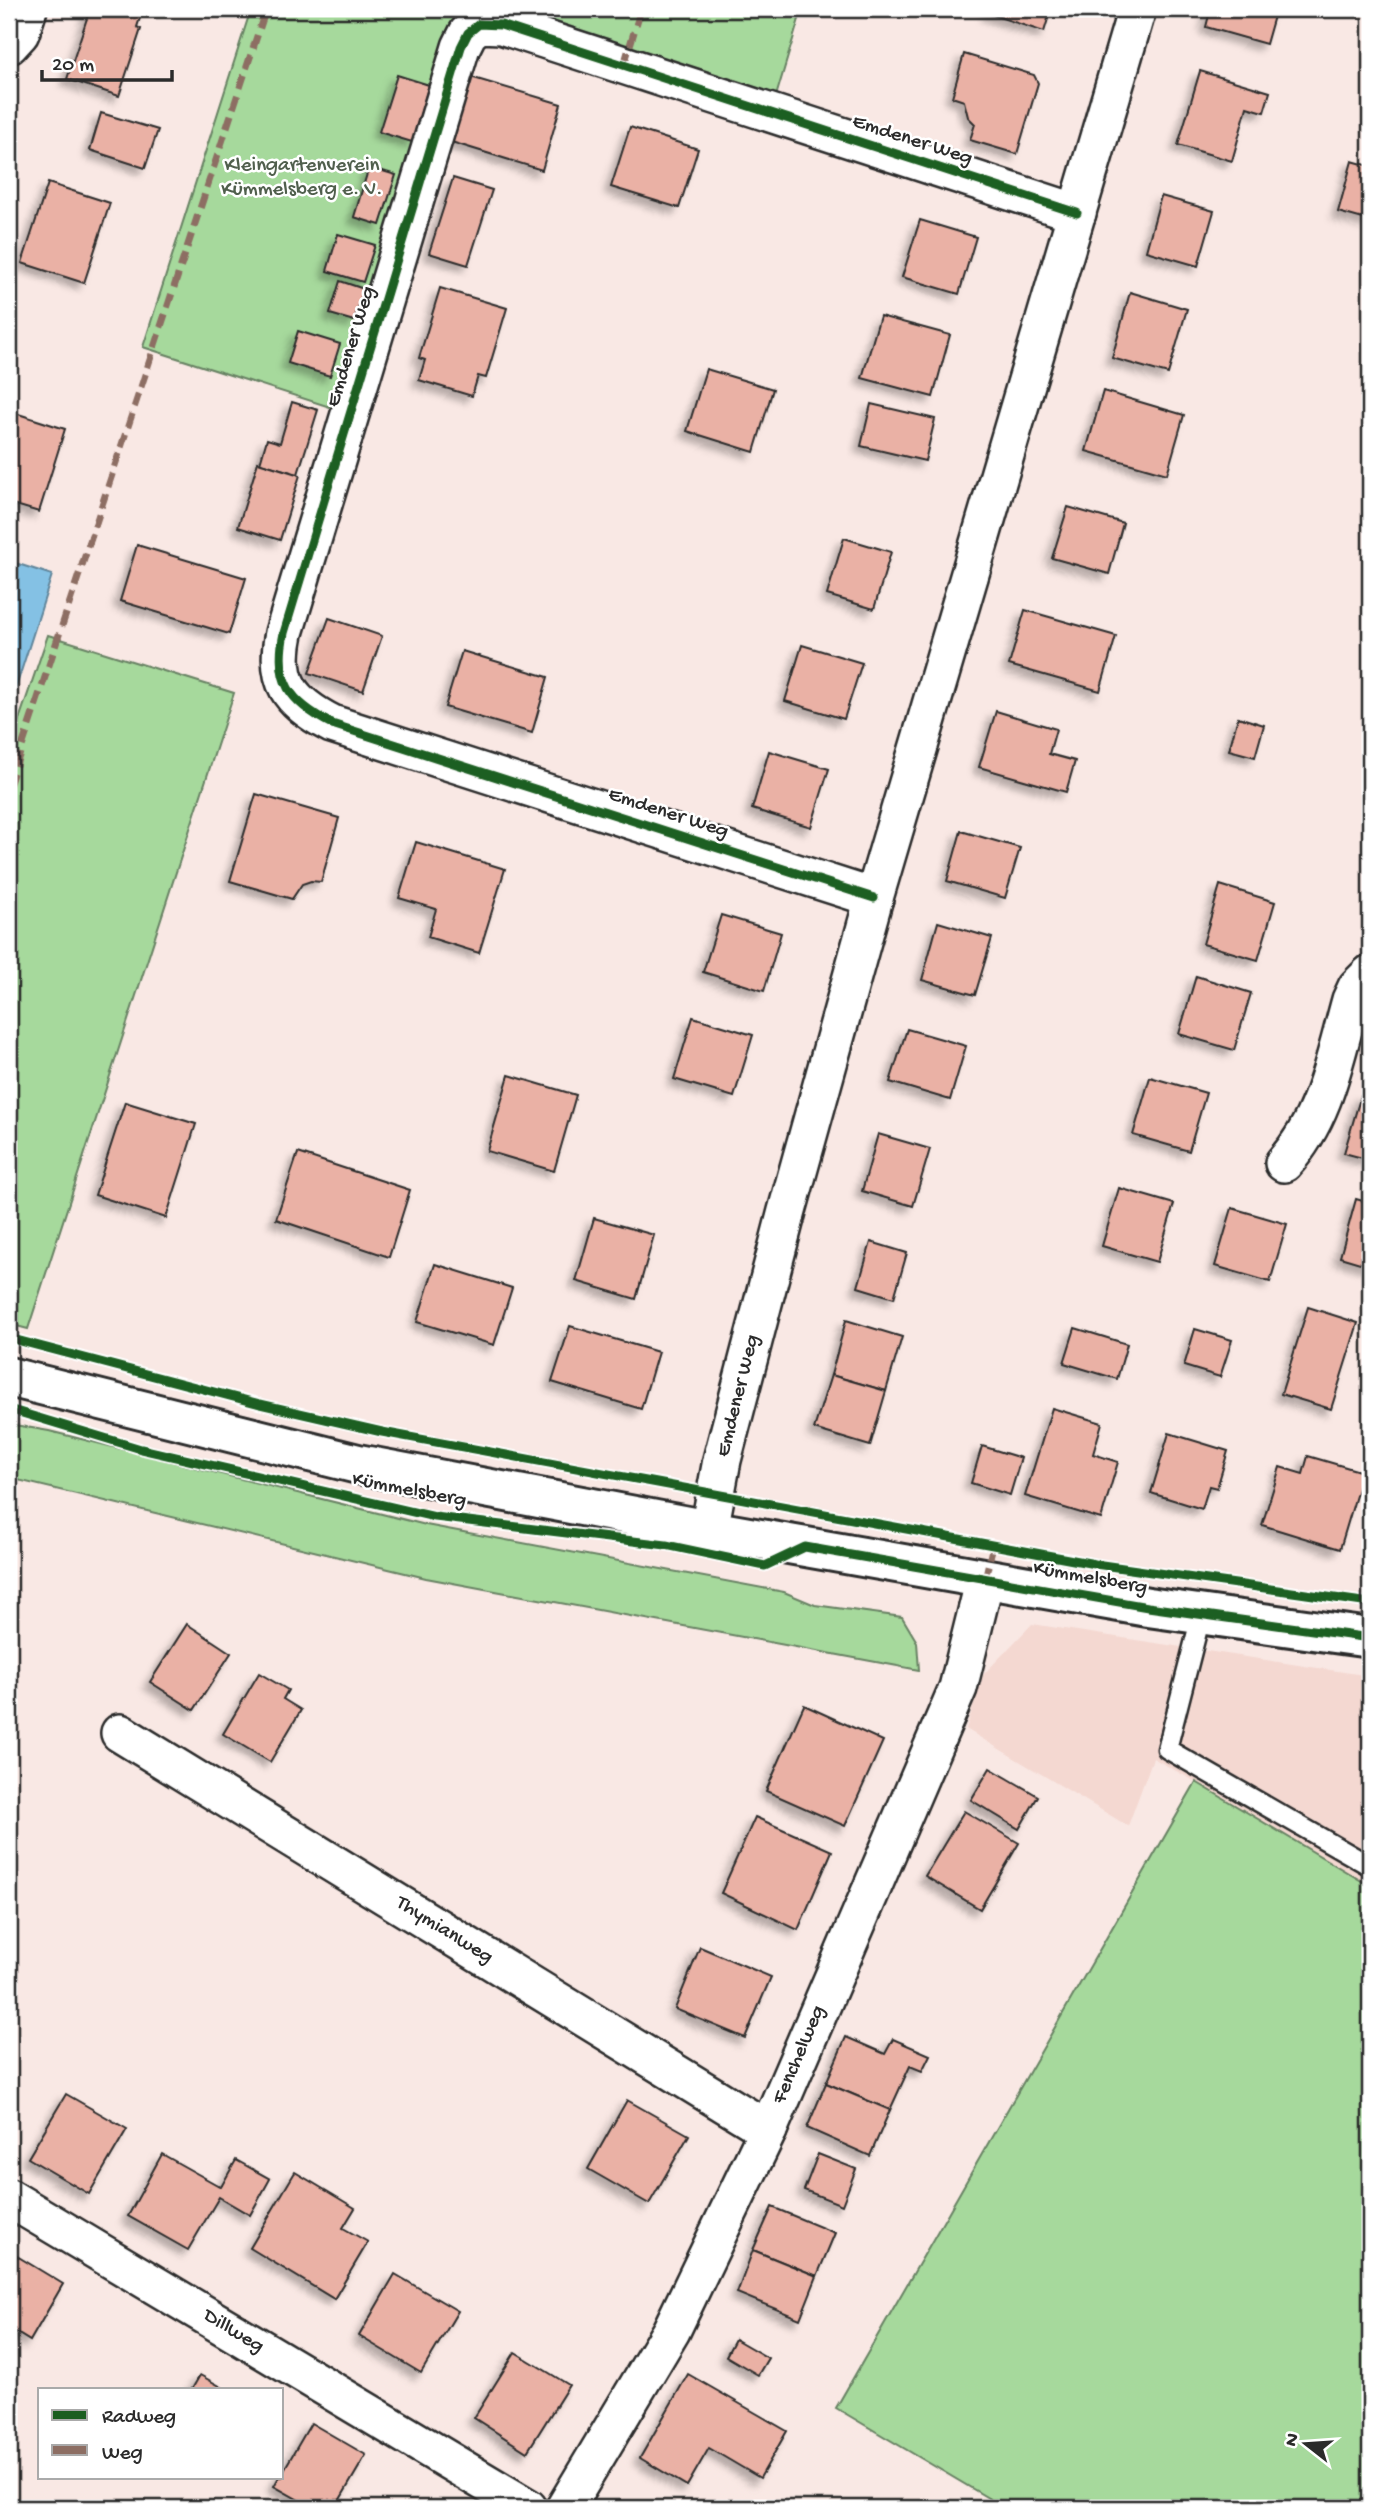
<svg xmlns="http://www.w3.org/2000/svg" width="1379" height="2517" font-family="'Gochi Hand',sans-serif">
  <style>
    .built { fill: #f4d8d1 }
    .green { fill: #a6d99c; stroke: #688264; stroke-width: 2 }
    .water { fill: #84c1e4; stroke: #60859a; stroke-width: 2 }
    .building { fill: #eab1a5; stroke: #2b2b2b; stroke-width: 2; filter: url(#shadow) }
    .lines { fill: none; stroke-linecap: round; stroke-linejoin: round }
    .lane-casing { stroke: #2b2b2b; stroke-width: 23 }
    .street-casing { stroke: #2b2b2b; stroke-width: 42 }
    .secondary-casing { stroke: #2b2b2b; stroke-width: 44 }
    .lane { stroke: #fff; stroke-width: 18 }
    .street { stroke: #fff; stroke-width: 37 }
    .secondary { stroke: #fff; stroke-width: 38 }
    .quiet { stroke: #8d6e63; stroke-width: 7; stroke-dasharray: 14 7; stroke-linecap: butt }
    .cycleway-casing { stroke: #fff; stroke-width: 13 }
    .cycleway { stroke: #1b5e20; stroke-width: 9 }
    .labels { text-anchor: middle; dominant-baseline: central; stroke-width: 5; stroke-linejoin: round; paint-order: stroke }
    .street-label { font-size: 21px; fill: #2b2b2b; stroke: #fff }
    .park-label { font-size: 21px; fill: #505f4d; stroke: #fff }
  </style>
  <defs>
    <filter id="shadow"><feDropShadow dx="-6" dy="6" stdDeviation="3.5" flood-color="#0004"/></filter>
  </defs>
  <rect width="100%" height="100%" fill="#f9e8e4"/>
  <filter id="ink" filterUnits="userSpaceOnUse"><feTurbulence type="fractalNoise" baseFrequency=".0143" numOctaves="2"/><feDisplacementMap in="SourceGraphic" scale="14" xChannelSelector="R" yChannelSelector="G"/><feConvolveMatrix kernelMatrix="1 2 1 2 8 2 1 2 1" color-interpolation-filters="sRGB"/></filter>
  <g filter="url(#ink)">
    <path class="built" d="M 1032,1624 L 1370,1676 L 1370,1886 L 1196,1782 L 1153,1758 L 1128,1826 L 966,1729 L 983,1675 Z"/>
    <g class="green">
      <path d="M 251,9 L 460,9 L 333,408 L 143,347 Z"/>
      <path d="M 507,9 L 802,9 L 774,103 Z"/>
      <path d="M 48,635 L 234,693 L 28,1329 L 9,1324 L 9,749 Z"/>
      <path d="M 9,1424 L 49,1431 L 426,1525 L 784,1592 L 815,1605 L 902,1617 L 917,1642 L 919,1670 L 426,1578 L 14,1479 L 9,1483 Z"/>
      <path d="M 1196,1782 L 1370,1886 L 1370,2508 L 1005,2508 L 836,2408 Z"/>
    </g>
    <path class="water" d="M 9,561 L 52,575 L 9,709 Z"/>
    <g class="building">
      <path d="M 87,9 L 143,9 L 137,27 L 141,29 L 119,96 L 67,79 L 89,12 L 87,11 Z"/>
      <path d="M 988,9 L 1051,9 L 1044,32 L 987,13 Z"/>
      <path d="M 1204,9 L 1276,9 L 1266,44 L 1206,27 L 1210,11 Z"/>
      <path d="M 964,54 L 1034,75 L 1038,83 L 1017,154 L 970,140 L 975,124 L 968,117 L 964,101 L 952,97 Z"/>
      <path d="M 1200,71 L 1270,92 L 1264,112 L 1247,107 L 1232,161 L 1178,145 Z"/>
      <path d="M 397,75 L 429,85 L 412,142 L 379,132 Z"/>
      <path d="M 467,76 L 561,104 L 542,170 L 448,141 Z"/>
      <path d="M 101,113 L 158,130 L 145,168 L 90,150 Z"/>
      <path d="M 630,127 L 698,149 L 679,208 L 611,187 Z"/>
      <path d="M 1352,161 L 1370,166 L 1370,221 L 1338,212 Z"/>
      <path d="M 369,167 L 396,175 L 380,225 L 354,217 Z"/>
      <path d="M 453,178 L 492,190 L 468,265 L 429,253 Z"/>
      <path d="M 48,183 L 110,203 L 84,283 L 22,263 Z"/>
      <path d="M 1161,196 L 1214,211 L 1198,266 L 1146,251 Z"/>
      <path d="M 920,220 L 976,237 L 959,294 L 902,277 Z"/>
      <path d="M 338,234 L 375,245 L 363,282 L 327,271 Z"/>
      <path d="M 340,281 L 364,289 L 354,321 L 330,314 Z"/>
      <path d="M 440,288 L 507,308 L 486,378 L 478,376 L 472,396 L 419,380 L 425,360 L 419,358 Z"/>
      <path d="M 1130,292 L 1187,309 L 1168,374 L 1112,358 Z"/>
      <path d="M 880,316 L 950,335 L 933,397 L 862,378 Z"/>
      <path d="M 298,331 L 340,344 L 330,376 L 288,363 Z"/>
      <path d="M 706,369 L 773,389 L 754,452 L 687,431 Z"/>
      <path d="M 1103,391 L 1184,415 L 1167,474 L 1086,451 Z"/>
      <path d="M 292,402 L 318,410 L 298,474 L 260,463 L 267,439 L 280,443 Z"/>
      <path d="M 871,404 L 935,419 L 925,461 L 861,446 Z"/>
      <path d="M 9,411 L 65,429 L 39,512 L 9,503 Z"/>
      <path d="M 258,462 L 300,475 L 280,540 L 238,527 Z"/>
      <path d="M 1068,507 L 1123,523 L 1109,574 L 1052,558 Z"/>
      <path d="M 844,538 L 891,552 L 874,609 L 827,595 Z"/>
      <path d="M 137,545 L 246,578 L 229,634 L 120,601 Z"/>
      <path d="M 1025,610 L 1116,636 L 1100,691 L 1009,665 Z"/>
      <path d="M 329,618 L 382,636 L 363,691 L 309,673 Z"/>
      <path d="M 802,645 L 862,663 L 844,719 L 785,701 Z"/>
      <path d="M 462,651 L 548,677 L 532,733 L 445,707 Z"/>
      <path d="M 996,711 L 1056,729 L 1049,754 L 1075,761 L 1066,792 L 979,767 Z"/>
      <path d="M 1238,717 L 1264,725 L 1255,757 L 1229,750 Z"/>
      <path d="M 769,751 L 829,769 L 811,827 L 752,809 Z"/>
      <path d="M 256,794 L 339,818 L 321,882 L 311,881 L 302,884 L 292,899 L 230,881 Z"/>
      <path d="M 961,831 L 1020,848 L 1005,898 L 947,881 Z"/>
      <path d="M 416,842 L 505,869 L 479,953 L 428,937 L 436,909 L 399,898 Z"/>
      <path d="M 1220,885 L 1275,902 L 1258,960 L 1203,944 Z"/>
      <path d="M 721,915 L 781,933 L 764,991 L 703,972 Z"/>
      <path d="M 938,922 L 992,938 L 975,995 L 922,980 Z"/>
      <path d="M 1196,976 L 1251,993 L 1234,1050 L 1179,1034 Z"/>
      <path d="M 693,1017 L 753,1035 L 734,1097 L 674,1079 Z"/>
      <path d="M 907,1029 L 966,1046 L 950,1100 L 890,1082 Z"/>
      <path d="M 509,1075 L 576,1095 L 554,1171 L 487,1151 Z"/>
      <path d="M 1150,1077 L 1206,1093 L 1189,1151 L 1133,1135 Z"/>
      <path d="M 1361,1095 L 1370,1097 L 1370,1160 L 1344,1153 Z"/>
      <path d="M 125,1102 L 196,1124 L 166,1218 L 95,1195 Z"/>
      <path d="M 878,1134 L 930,1149 L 913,1206 L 862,1191 Z"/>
      <path d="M 298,1153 L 410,1190 L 389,1257 L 276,1219 Z"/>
      <path d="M 1119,1188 L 1174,1204 L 1157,1262 L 1102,1246 Z"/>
      <path d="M 1356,1199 L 1370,1203 L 1370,1266 L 1340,1257 Z"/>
      <path d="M 1232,1208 L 1287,1224 L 1270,1282 L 1215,1266 Z"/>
      <path d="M 594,1218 L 654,1235 L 636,1299 L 576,1281 Z"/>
      <path d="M 871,1242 L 907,1253 L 894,1298 L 858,1287 Z"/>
      <path d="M 435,1264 L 512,1288 L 494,1345 L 417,1322 Z"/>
      <path d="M 1308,1307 L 1358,1323 L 1331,1409 L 1281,1394 Z"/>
      <path d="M 846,1320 L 902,1337 L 886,1391 L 831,1375 Z"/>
      <path d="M 570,1326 L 658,1352 L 641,1409 L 552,1382 Z"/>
      <path d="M 1075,1328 L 1127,1344 L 1117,1379 L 1064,1363 Z"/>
      <path d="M 1195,1329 L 1232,1340 L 1220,1377 L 1184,1366 Z"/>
      <path d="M 831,1375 L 886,1391 L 870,1446 L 814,1429 Z"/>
      <path d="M 1052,1408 L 1102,1423 L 1093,1454 L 1118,1462 L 1101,1519 L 1025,1496 Z"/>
      <path d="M 1169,1433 L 1228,1451 L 1217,1488 L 1209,1486 L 1202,1509 L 1151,1493 Z"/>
      <path d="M 982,1446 L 1021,1458 L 1010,1495 L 971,1483 Z"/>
      <path d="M 1308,1456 L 1363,1472 L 1340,1549 L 1262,1525 L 1280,1467 L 1303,1474 Z"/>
      <path d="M 187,1624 L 231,1653 L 194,1710 L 150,1682 Z"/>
      <path d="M 259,1673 L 288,1690 L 283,1699 L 301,1710 L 270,1762 L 223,1734 Z"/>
      <path d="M 804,1705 L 883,1741 L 845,1826 L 766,1791 Z"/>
      <path d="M 990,1768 L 1038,1796 L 1019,1829 L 971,1800 Z"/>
      <path d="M 964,1811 L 1019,1843 L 980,1909 L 925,1876 Z"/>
      <path d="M 755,1817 L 832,1851 L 798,1930 L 721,1893 Z"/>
      <path d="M 700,1947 L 771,1977 L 745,2038 L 675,2009 Z"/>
      <path d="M 846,2037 L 885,2054 L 893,2039 L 930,2055 L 922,2071 L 910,2066 L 890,2110 L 826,2083 Z"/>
      <path d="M 826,2083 L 890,2110 L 870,2156 L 807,2128 Z"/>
      <path d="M 66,2094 L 127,2129 L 89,2194 L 28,2158 Z"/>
      <path d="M 627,2100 L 689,2135 L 649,2204 L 588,2169 Z"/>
      <path d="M 162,2154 L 221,2187 L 236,2160 L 270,2179 L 250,2215 L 219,2197 L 188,2250 L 128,2216 Z"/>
      <path d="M 818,2154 L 856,2169 L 842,2205 L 804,2190 Z"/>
      <path d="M 295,2172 L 355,2208 L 343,2228 L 368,2242 L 334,2299 L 250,2248 Z"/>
      <path d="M 772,2207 L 835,2233 L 817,2276 L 753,2250 Z"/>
      <path d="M 753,2250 L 817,2276 L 800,2319 L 737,2293 Z"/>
      <path d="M 12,2253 L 63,2284 L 30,2341 L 9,2328 L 9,2258 Z"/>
      <path d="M 395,2274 L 458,2311 L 421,2373 L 359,2336 Z"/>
      <path d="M 735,2339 L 768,2358 L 758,2375 L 726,2356 Z"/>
      <path d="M 515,2352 L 569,2385 L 527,2452 L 474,2418 Z"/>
      <path d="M 688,2374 L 787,2431 L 760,2478 L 709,2448 L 687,2486 L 640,2458 Z"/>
      <path d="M 200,2375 L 225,2389 L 192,2389 Z"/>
      <path d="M 311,2423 L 366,2455 L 335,2508 L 313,2508 L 274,2486 L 279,2477 L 282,2477 L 282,2473 Z"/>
    </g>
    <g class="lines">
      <g class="lane-casing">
        <path id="lane" d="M 1201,1616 L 1167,1749 L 1370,1866"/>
      </g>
      <g class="street-casing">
        <g id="street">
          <path d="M 9,45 L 20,33 L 28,9"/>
          <path d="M 874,898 L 332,724 C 289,702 274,681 284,633 L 461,47 L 468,33 L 479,24 L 501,25 L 1077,213"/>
          <path d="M 1284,1163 C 1325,1118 1335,1057 1351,1000 L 1357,987 L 1370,974"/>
          <path d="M 709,1530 L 722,1460 L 787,1211 L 874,898 L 1137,9"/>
          <path d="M 120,1733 L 768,2130"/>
          <path d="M 9,2198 L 528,2508"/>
          <path d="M 565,2508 L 671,2331 L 768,2130 L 958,1688 L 985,1579"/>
        </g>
      </g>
      <g class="secondary-casing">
        <path id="secondary" d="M 9,1377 L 358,1464 L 709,1530 L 1148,1607 L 1370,1638"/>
      </g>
      <use href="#lane" class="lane"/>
      <use href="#street" class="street"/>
      <use href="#secondary" class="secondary"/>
      <g class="quiet">
        <path d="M 624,65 L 641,9"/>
        <path d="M 9,786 L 266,9"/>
        <path d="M 985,1579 L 993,1545"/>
      </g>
      <g class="cycleway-casing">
        <g id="cycleway">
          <path d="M 874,898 L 332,724 C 289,702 274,681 284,633 L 461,47 L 468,33 L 479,24 L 501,25 L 1077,213"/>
          <path d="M 9,1338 L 260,1404 L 382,1432 L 1095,1564 L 1370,1603"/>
          <path d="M 9,1409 L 141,1449 L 435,1517 L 666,1545 L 765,1566 L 805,1547 L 1148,1607 L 1370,1638"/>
        </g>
      </g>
      <use href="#cycleway" class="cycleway"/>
    </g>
  </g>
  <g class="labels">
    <g class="street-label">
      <text transform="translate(912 141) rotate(18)">Emdener Weg</text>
      <text transform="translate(352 347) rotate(-73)">Emdener Weg</text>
      <text transform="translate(668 814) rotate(18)">Emdener Weg</text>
      <text transform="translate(739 1396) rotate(-76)">Emdener Weg</text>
      <text transform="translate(409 1491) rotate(11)">Kümmelsberg</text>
      <text transform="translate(1090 1579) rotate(10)">Kümmelsberg</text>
      <text transform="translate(444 1931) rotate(32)">Thymianweg</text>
      <text transform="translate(800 2055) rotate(-67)">Fenchelweg</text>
      <text transform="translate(233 2332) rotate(31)">Dillweg</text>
    </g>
    <g class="park-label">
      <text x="302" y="166">Kleingartenverein<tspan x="302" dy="24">Kümmelsberg e. V.</tspan></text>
    </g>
  </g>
  <rect width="1379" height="2517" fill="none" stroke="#fff" stroke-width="35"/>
  <rect x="18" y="18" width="1344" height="2482" fill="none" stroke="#2b2b2b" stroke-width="2.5" filter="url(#ink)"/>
  <rect x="38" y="2388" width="245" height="91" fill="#ffffff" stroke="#aaaaaa" stroke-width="2"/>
  <rect x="52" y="2410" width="35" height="10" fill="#1b5e20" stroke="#aaaaaa" stroke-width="2"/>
  <text x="102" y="2422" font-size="21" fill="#2b2b2b">Radweg</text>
  <rect x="52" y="2445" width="35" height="10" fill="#8d6e63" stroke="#aaaaaa" stroke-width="2"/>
  <text x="102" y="2458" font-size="21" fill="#2b2b2b">Weg</text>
  <g transform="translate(1306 2444) rotate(287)" stroke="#ffffff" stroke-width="5" paint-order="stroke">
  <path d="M0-5L12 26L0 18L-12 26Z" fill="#2b2b2b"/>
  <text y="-10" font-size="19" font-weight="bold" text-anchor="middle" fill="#2b2b2b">N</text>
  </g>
  <path d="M42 70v10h130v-10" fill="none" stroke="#2b2b2b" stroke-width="3.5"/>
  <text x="52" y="70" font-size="21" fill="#2b2b2b" stroke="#ffffff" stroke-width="5" paint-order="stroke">20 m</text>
</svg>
